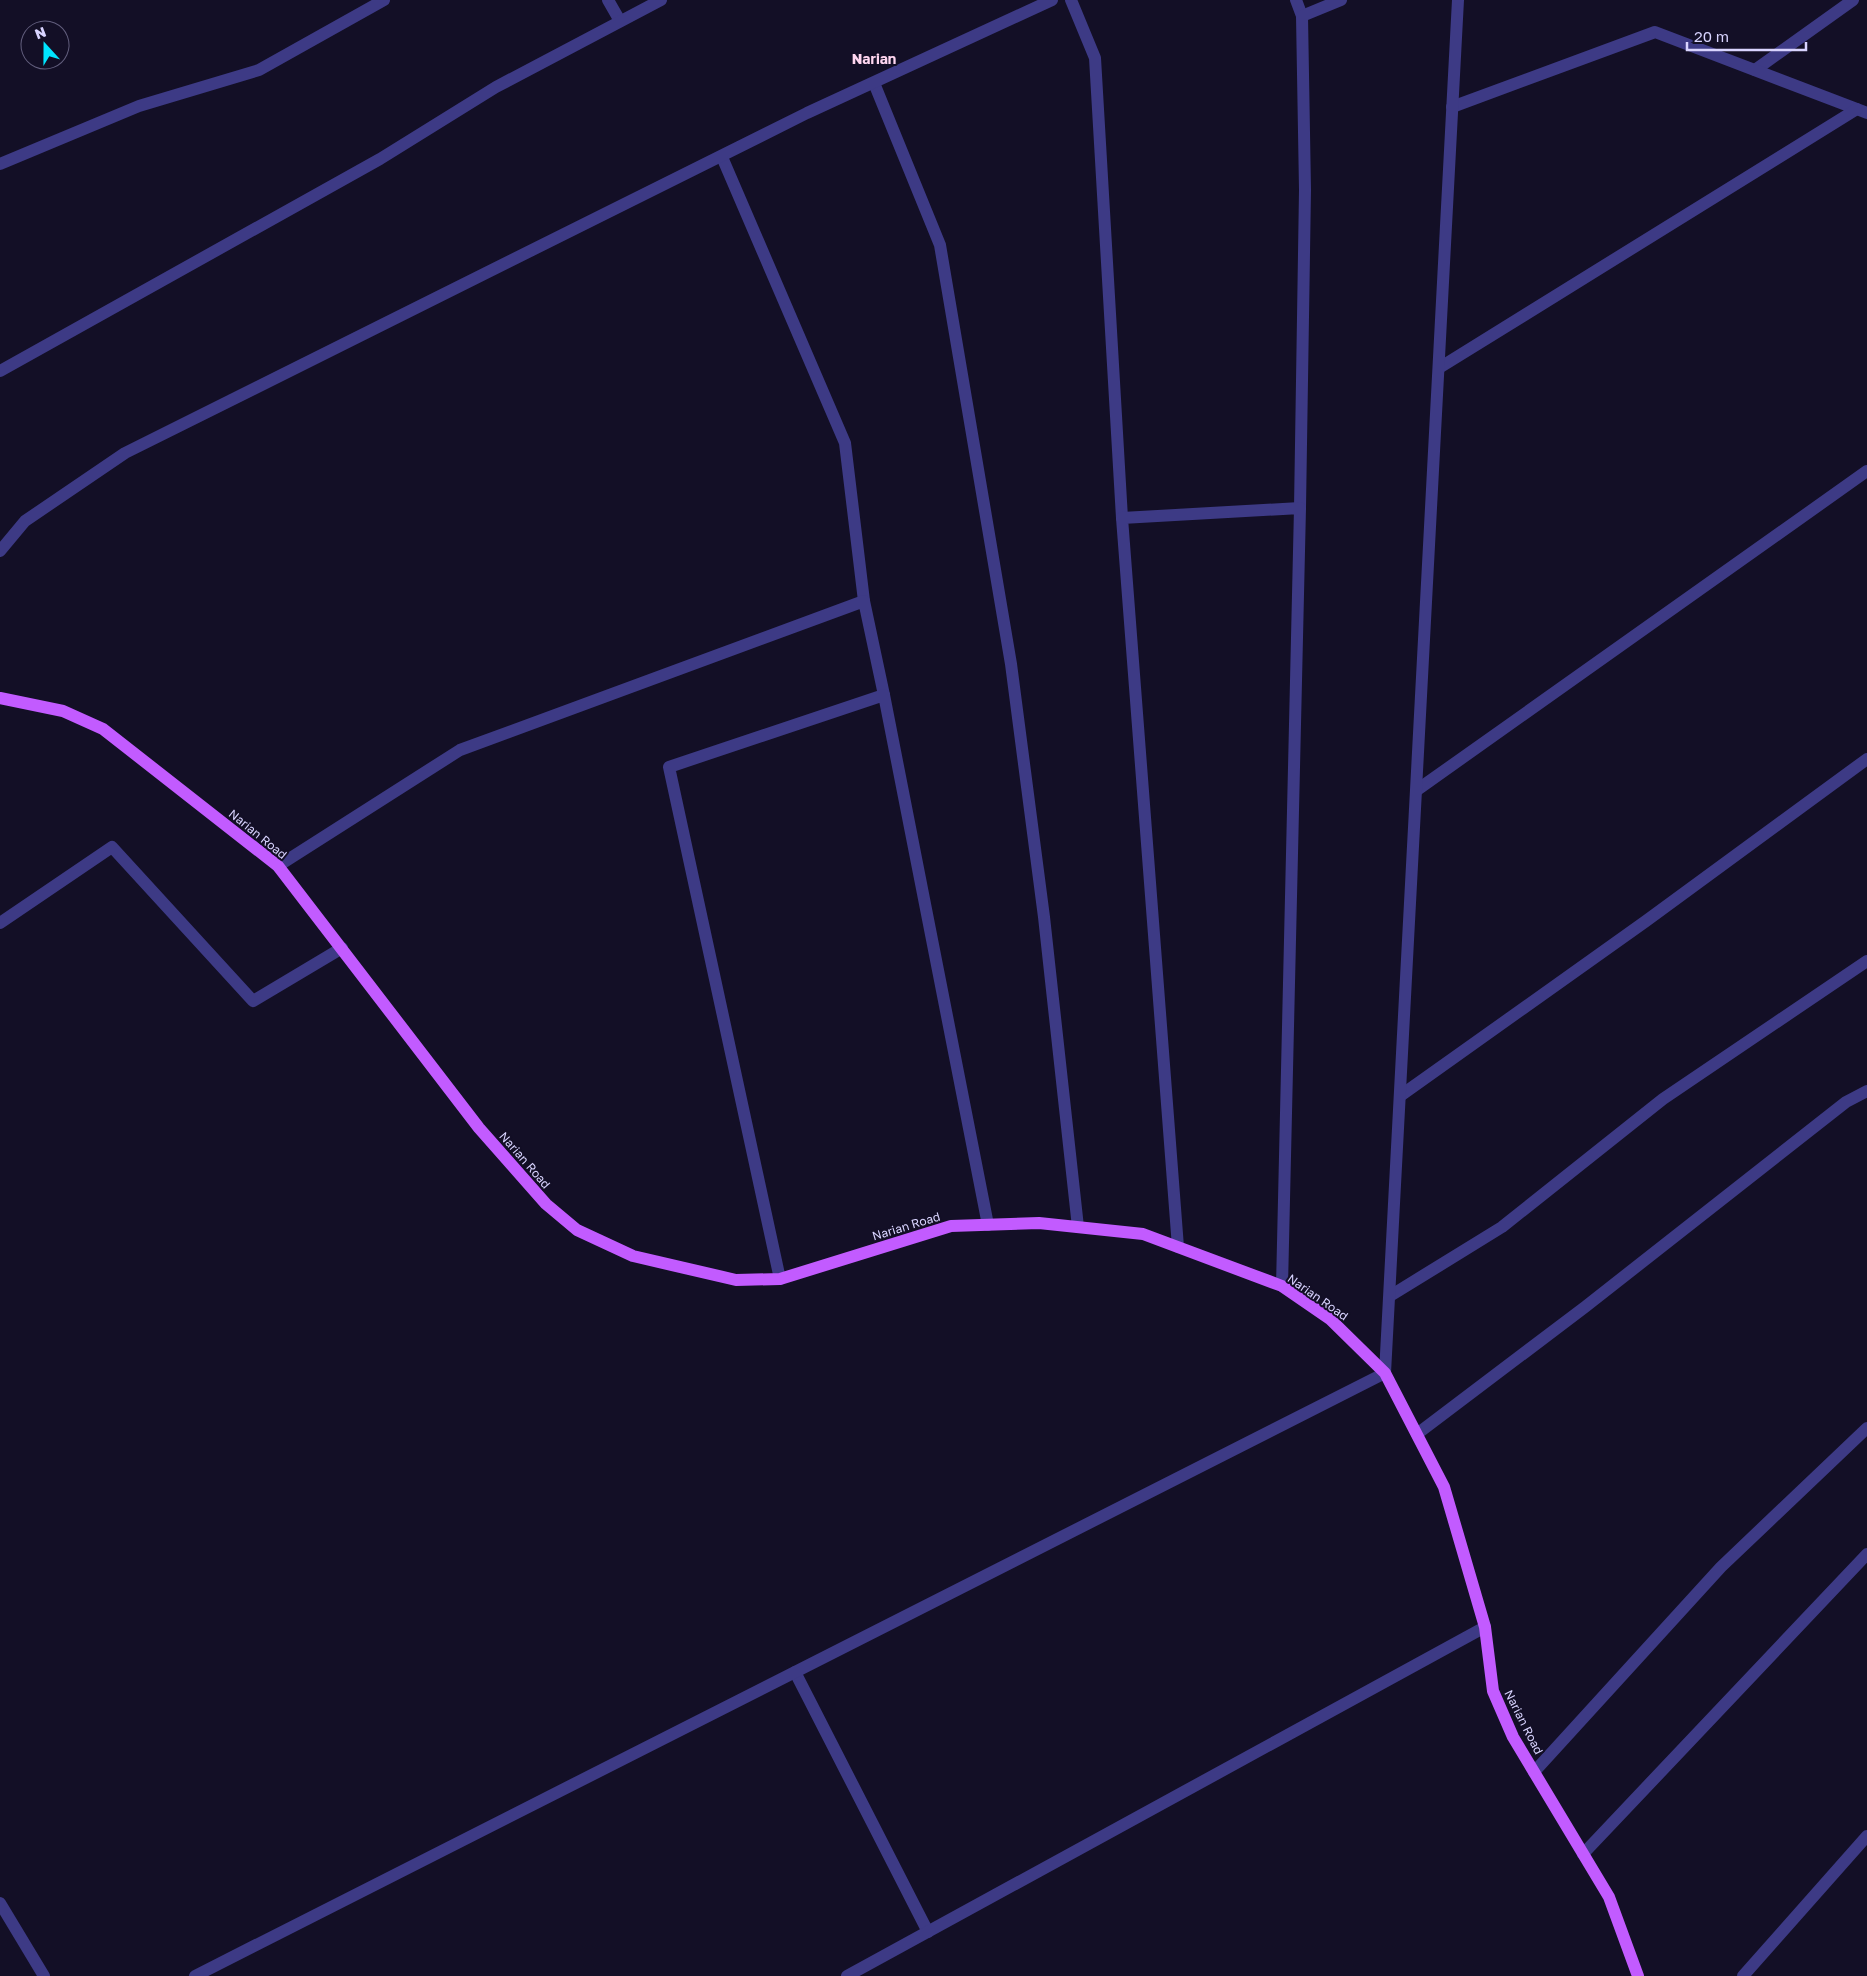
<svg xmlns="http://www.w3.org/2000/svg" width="1867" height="1976" font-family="'Golos Text',sans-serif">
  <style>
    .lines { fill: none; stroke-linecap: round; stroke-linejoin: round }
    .minor { stroke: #3d3a85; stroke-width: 12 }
    .major { stroke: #c25bff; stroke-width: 12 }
    .labels { text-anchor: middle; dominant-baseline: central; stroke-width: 4; stroke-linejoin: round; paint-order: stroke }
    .street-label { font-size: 12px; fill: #d9d4ff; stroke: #130f26 }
    .neighbourhood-label { font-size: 14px; font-weight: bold; fill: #ffd6f0; stroke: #130f26 }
  </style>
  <rect width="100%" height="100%" fill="#130f26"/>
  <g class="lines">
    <g class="minor">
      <path d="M 608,0 L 620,21"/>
      <path d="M 1071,0 L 1095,58 L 1122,518"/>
      <path d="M 1296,0 L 1302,16"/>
      <path d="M 1755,70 L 1853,0"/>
      <path d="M 874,83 L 940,245 L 1011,664 L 1044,917 L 1078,1227"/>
      <path d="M 1452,107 L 1655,32 L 1867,113"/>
      <path d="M 722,157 L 845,443 L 864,601"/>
      <path d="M 0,164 L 139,106 L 259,70 L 384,0"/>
      <path d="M 1439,368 L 1857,109"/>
      <path d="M 0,371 L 380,159 L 496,87 L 661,0"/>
      <path d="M 1300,508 L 1305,190 L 1302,16 L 1341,0"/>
      <path d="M 0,551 L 25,521 L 125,453 L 807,113 L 1052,0"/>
      <path d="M 1417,790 L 1867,471"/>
      <path d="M 278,866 L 460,750 L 864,601 L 884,695"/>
      <path d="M 0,923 L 112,847 L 253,1001 L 342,948"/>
      <path d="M 1400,1096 L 1646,921 L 1867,759"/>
      <path d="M 1178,1247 L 1122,518 L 1300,508 L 1282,1286"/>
      <path d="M 780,1279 L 669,767 L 884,695 L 988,1225"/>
      <path d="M 1390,1296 L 1502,1227 L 1663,1099 L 1867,961"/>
      <path d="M 1417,1434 L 1585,1307 L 1846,1102 L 1867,1091"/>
      <path d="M 795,1672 L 928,1932"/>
      <path d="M 1534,1772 L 1721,1567 L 1867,1428"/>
      <path d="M 1583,1854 L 1867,1554"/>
      <path d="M 0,1903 L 44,1976"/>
      <path d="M 195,1976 L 1385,1373 L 1458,0"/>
      <path d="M 847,1976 L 1485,1627"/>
      <path d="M 1743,1976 L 1867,1836"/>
    </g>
    <path class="major" d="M 0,698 L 63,711 L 103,729 L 278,866 L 479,1128 L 546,1204 L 577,1230 L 633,1256 L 736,1280 L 780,1279 L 951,1226 L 1039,1223 L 1143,1234 L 1282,1286 L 1330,1319 L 1385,1373 L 1444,1487 L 1485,1627 L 1493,1691 L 1513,1737 L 1609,1897 L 1638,1976"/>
  </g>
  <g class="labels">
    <g class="street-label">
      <text transform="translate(258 834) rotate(39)">Narian Road</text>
      <text transform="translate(525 1160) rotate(49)">Narian Road</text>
      <text transform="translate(906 1226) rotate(-17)">Narian Road</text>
      <text transform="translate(1318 1297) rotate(35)">Narian Road</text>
      <text transform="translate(1524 1722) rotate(63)">Narian Road</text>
    </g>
    <g class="neighbourhood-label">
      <text x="874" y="58">Narian</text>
    </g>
  </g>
  <g transform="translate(45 45) rotate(339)"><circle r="24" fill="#130f26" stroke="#625e7d"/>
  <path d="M0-4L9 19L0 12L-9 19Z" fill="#00e5ff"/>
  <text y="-8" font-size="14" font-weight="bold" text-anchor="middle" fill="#d9d4ff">N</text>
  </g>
  <path d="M1687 42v8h119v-8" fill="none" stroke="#d9d4ff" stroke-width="2.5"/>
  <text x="1694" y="42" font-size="15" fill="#d9d4ff" stroke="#130f26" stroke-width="4" paint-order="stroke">20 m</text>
</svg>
